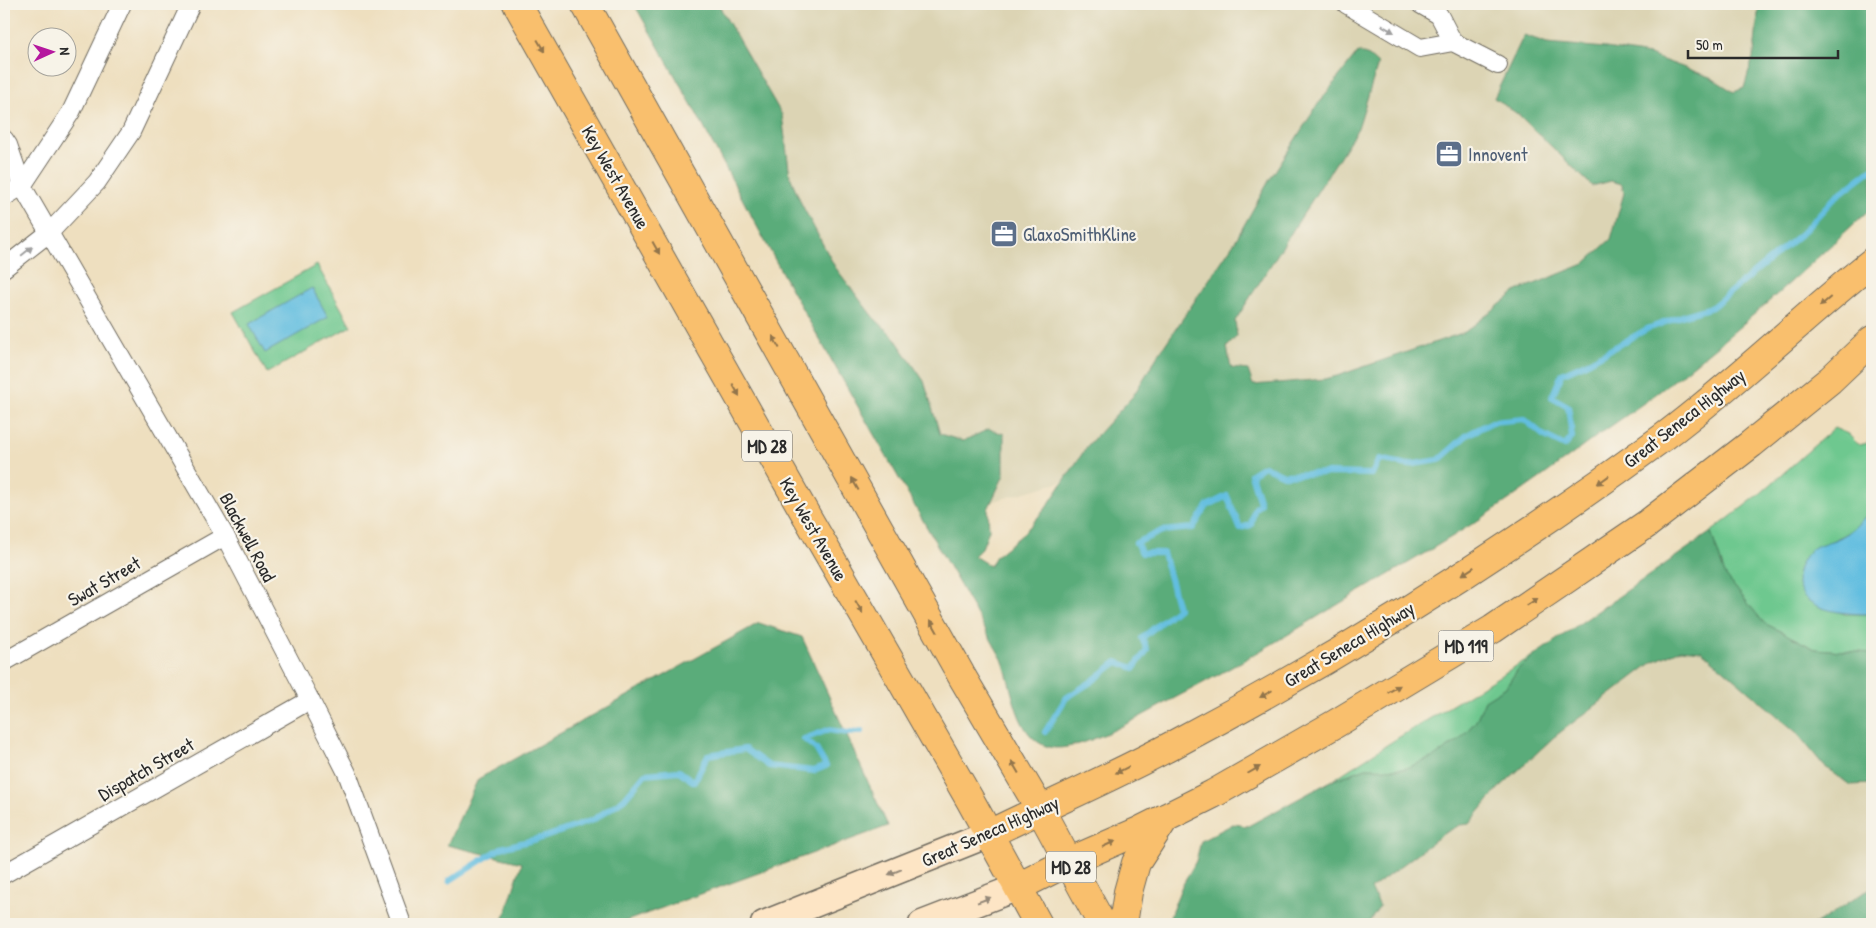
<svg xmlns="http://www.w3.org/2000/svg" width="1876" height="928" font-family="'Patrick Hand',sans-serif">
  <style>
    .built { fill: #dcd4b4 }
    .green { fill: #6ec88f; stroke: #4c7a5d }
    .forest { fill: #5aac7a; stroke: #426c52 }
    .water { fill: #62bee0; stroke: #467486 }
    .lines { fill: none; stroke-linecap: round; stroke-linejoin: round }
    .stream { stroke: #62bee0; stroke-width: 6 }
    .street-casing { stroke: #6f6a5f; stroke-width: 20 }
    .secondary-casing { stroke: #6f6a5f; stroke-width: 29 }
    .primary-casing { stroke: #6f6a5f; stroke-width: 30 }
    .street { stroke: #fff; stroke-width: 18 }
    .secondary { stroke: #fde5c5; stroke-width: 26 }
    .primary { stroke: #f9bf6d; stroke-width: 28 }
    .oneway { fill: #a0a0a0 }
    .oneway2 { fill: #92754c }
    .oneway3 { fill: #948878 }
    .labels { text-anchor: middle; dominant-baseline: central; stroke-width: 4.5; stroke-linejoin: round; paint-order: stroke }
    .shield { fill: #f7f3e8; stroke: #686764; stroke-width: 1 }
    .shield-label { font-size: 18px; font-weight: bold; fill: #2b2b2b }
    .service-label { font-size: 19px; fill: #4e5e75; stroke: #f7f3e8; text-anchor: start }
    .street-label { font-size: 19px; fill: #2b2b2b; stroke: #f7f3e8 }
  </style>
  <rect width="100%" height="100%" fill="#f7f3e8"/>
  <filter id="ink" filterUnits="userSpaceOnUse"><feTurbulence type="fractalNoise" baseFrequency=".02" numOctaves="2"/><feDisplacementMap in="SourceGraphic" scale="10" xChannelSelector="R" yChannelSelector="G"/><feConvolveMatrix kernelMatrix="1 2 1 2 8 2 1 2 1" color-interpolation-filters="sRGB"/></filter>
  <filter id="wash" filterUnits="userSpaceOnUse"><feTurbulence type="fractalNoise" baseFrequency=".0096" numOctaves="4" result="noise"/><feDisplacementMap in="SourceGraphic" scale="20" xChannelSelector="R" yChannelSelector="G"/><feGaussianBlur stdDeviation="1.12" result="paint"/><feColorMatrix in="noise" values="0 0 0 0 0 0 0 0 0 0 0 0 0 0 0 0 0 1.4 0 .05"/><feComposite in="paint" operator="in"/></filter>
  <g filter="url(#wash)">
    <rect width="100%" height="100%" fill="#eedfbf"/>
    <g class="built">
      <path d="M 652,4 L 1822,4 L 1649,314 L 942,516 Z"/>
      <path d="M 1721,582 L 1872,778 L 1872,924 L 1219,924 Z"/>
    </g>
    <g class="green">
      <path d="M 317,265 L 351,326 L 267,373 L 233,312 Z"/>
      <path d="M 1834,428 L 1848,434 L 1859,445 L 1872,442 L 1872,509 C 1863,519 1855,529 1843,535 C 1819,550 1808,544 1797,574 L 1813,603 L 1845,614 L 1872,614 L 1872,653 L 1815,649 L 1764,623 L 1725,575 L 1711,532 L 1761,493 Z"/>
      <path d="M 1539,652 L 1518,669 L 1506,687 L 1485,700 L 1476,721 L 1459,740 L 1434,757 L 1404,769 L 1366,768 L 1331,781 L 1396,739 Z"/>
    </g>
    <g class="forest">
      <path d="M 634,4 L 718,4 L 782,115 L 790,176 L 802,205 L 835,267 L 873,317 L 894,337 L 924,381 L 940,434 L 963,441 L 989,429 L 1004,434 L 1004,475 L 988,509 L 989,530 L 982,548 L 974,556 L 990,566 L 996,556 L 1023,534 L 1046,508 L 1088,445 L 1133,396 L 1160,352 L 1234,243 L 1270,179 L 1318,104 L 1358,52 L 1369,56 L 1378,64 L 1358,128 L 1235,321 L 1237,336 L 1227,347 L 1231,368 L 1248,370 L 1253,385 L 1325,379 L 1337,376 L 1465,332 L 1517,291 L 1584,264 L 1611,239 L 1624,193 L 1622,184 L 1611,181 L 1592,186 L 1519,115 L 1494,98 L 1524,35 L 1547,43 L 1606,48 L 1649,55 L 1710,77 L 1734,92 L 1744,88 L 1754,54 L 1759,4 L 1872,4 L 1872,207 C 1804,271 1734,335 1660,391 C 1639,407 1618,421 1597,436 C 1560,464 1523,491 1485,516 C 1441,544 1397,570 1352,596 C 1293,632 1233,668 1171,700 C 1145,714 1076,755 1049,747 C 1015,738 1013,687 1002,659 L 788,284 L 694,109 Z"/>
      <path d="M 1711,532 L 1725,575 L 1764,623 L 1815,649 L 1872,653 L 1872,784 L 1850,785 L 1824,766 L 1796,732 L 1702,651 L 1681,649 L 1653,662 L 1554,737 L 1498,789 L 1469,824 L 1460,825 L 1443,834 L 1371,889 L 1380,906 L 1368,924 L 1167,924 L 1181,888 L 1196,861 L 1201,841 L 1233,824 L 1248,826 L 1331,781 L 1366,768 L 1404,769 L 1434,757 L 1459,740 L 1476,721 L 1485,700 L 1506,687 L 1518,669 L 1539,652 Z"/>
      <path d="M 759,623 L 802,637 L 888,826 L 618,924 L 502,924 L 522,863 L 447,845 L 478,779 Z"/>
      <path d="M 1872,887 L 1872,924 L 1813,924 L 1818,923 Z"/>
    </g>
    <g class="water">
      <path d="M 312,288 L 328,317 L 265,353 L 249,324 Z"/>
      <path d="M 1872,509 L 1872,614 C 1847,614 1800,613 1797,579 C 1797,568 1804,555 1812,549 C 1820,543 1832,542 1841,537 C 1854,530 1862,520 1872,509 Z"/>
    </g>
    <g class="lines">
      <g class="stream">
        <path d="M 1045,732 L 1066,698 L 1091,682 L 1117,662 L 1134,668 L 1147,650 L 1142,638 L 1178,608 L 1163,553 L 1142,553 L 1136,543 L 1162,531 L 1193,528 L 1207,506 L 1227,496 L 1240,528 L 1251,525 L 1254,510 L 1260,503 L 1251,474 L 1264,466 L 1284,475 L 1327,473 L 1372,474 L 1379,459 L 1408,465 L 1439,460 L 1467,435 L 1492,422 L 1524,419 L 1543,435 L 1565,446 L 1572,437 L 1568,406 L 1552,397 L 1562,374 L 1590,361 L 1647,329 L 1685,315 L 1712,307 L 1802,233 L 1834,198 L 1872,169"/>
        <path d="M 449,881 L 501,848 L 545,837 L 593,820 L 624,799 L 645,774 L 679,771 L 694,782 L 708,755 L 745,749 L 769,766 L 814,771 L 826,766 L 816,749 L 804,739 L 828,730 L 849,733 L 862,731"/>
      </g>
    </g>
  </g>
  <g filter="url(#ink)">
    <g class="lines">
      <g class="street-casing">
        <g id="street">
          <path d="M 1346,4 L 1420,48 L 1453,42 L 1498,65"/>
          <path d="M 1420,4 L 1439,15 L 1453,42"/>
          <path d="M 4,139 L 8,145 L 22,186 L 225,536 L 310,700 L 347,773 L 402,924"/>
          <path d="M 4,197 L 22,186 L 71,112 L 122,4"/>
          <path d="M 4,268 L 50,232 L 97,182 L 131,132 L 191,4"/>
          <path d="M 4,662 L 225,536"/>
          <path d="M 4,874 L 310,700"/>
        </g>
      </g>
      <g class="secondary-casing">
        <g id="secondary">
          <path d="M 764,924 L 989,834"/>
          <path d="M 922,924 L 1018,887"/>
        </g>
      </g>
      <g class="primary-casing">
        <g id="primary">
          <path d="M 517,4 L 798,501 L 970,800 L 1038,924"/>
          <path d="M 585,4 L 964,680 L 1040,809 L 1102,924"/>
          <path d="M 989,834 C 1052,803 1118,775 1180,741 C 1348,652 1511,549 1665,436 C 1737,382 1802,318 1872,262"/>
          <path d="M 1018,887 L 1068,862 L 1139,831 L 1213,794 L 1335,724 L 1493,629 L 1647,524 L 1751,444 L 1830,380 L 1872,340"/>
          <path d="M 1123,924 L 1128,892 L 1136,863 L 1165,818"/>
        </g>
      </g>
      <use href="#street" class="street"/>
      <use href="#secondary" class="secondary"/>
      <use href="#primary" class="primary"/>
    </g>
    <defs><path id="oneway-solid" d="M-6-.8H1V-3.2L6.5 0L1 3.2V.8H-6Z" transform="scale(1.25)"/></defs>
    <g class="oneway">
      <use href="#oneway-solid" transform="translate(1388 29) rotate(30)"/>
      <use href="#oneway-solid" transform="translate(27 251) rotate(-39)"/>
    </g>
    <g class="oneway2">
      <use href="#oneway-solid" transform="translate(541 46) rotate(60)"/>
      <use href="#oneway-solid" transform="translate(656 248) rotate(61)"/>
      <use href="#oneway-solid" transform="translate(1825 302) rotate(139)"/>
      <use href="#oneway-solid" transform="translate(776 342) rotate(-119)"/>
      <use href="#oneway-solid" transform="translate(736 390) rotate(61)"/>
      <use href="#oneway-solid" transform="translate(1603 480) rotate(144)"/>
      <use href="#oneway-solid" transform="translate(855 484) rotate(-119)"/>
      <use href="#oneway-solid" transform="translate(1468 571) rotate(147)"/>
      <use href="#oneway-solid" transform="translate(1532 602) rotate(-34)"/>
      <use href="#oneway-solid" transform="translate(859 607) rotate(60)"/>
      <use href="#oneway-solid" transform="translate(934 626) rotate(-119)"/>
      <use href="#oneway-solid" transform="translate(1394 689) rotate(-31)"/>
      <use href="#oneway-solid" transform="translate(1266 694) rotate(150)"/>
      <use href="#oneway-solid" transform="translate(1015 767) rotate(-120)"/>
      <use href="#oneway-solid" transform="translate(1122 770) rotate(154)"/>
      <use href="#oneway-solid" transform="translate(1254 770) rotate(-30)"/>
      <use href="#oneway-solid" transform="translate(1109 844) rotate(-24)"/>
    </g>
    <g class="oneway3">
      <use href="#oneway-solid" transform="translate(895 872) rotate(158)"/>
      <use href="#oneway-solid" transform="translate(984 900) rotate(-21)"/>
    </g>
  </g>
  <defs>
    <g id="office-square" transform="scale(1.4375)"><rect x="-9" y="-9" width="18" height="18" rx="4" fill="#5c6f8a" stroke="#f7f3e8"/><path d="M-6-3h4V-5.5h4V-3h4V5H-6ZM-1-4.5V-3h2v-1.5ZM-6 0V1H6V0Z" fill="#fff"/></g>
  </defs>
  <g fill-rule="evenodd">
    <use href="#office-square" x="1449" y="154"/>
    <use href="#office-square" x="1004" y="234"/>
  </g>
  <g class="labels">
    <g class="shield">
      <rect x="742" y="430.5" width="50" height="31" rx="4"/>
      <rect x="1438.5" y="630.5" width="55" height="31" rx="4"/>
      <rect x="1046" y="851.5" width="50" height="31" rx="4"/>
    </g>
    <g class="shield-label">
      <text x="767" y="446">MD 28</text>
      <text x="1466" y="646">MD 119</text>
      <text x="1071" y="867">MD 28</text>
    </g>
    <g class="service-label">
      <text x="1468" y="154">Innovent</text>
      <text x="1023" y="234">GlaxoSmithKline</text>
    </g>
    <g class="street-label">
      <text transform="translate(616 177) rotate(60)">Key West Avenue</text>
      <text transform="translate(1684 418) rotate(-38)">Great Seneca Highway</text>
      <text transform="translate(814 529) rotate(60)">Key West Avenue</text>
      <text transform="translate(248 537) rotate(62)">Blackwell Road</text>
      <text transform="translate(104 581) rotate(-30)">Swat Street</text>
      <text transform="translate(1349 644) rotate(-31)">Great Seneca Highway</text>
      <text transform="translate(146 769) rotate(-30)">Dispatch Street</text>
      <text transform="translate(990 831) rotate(-24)">Great Seneca Highway</text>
    </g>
  </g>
  <rect width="1876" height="928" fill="none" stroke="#f7f3e8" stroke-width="20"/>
  <g transform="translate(52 52) rotate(87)"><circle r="24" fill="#f7f3e8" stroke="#a5a39c"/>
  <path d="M0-4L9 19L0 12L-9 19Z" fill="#b5179e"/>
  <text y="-8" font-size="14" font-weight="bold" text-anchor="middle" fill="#2b2b2b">N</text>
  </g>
  <path d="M1688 50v8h150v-8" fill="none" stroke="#2b2b2b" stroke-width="2.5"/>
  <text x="1696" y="50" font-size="15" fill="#2b2b2b" stroke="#f7f3e8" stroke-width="4" paint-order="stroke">50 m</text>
</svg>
